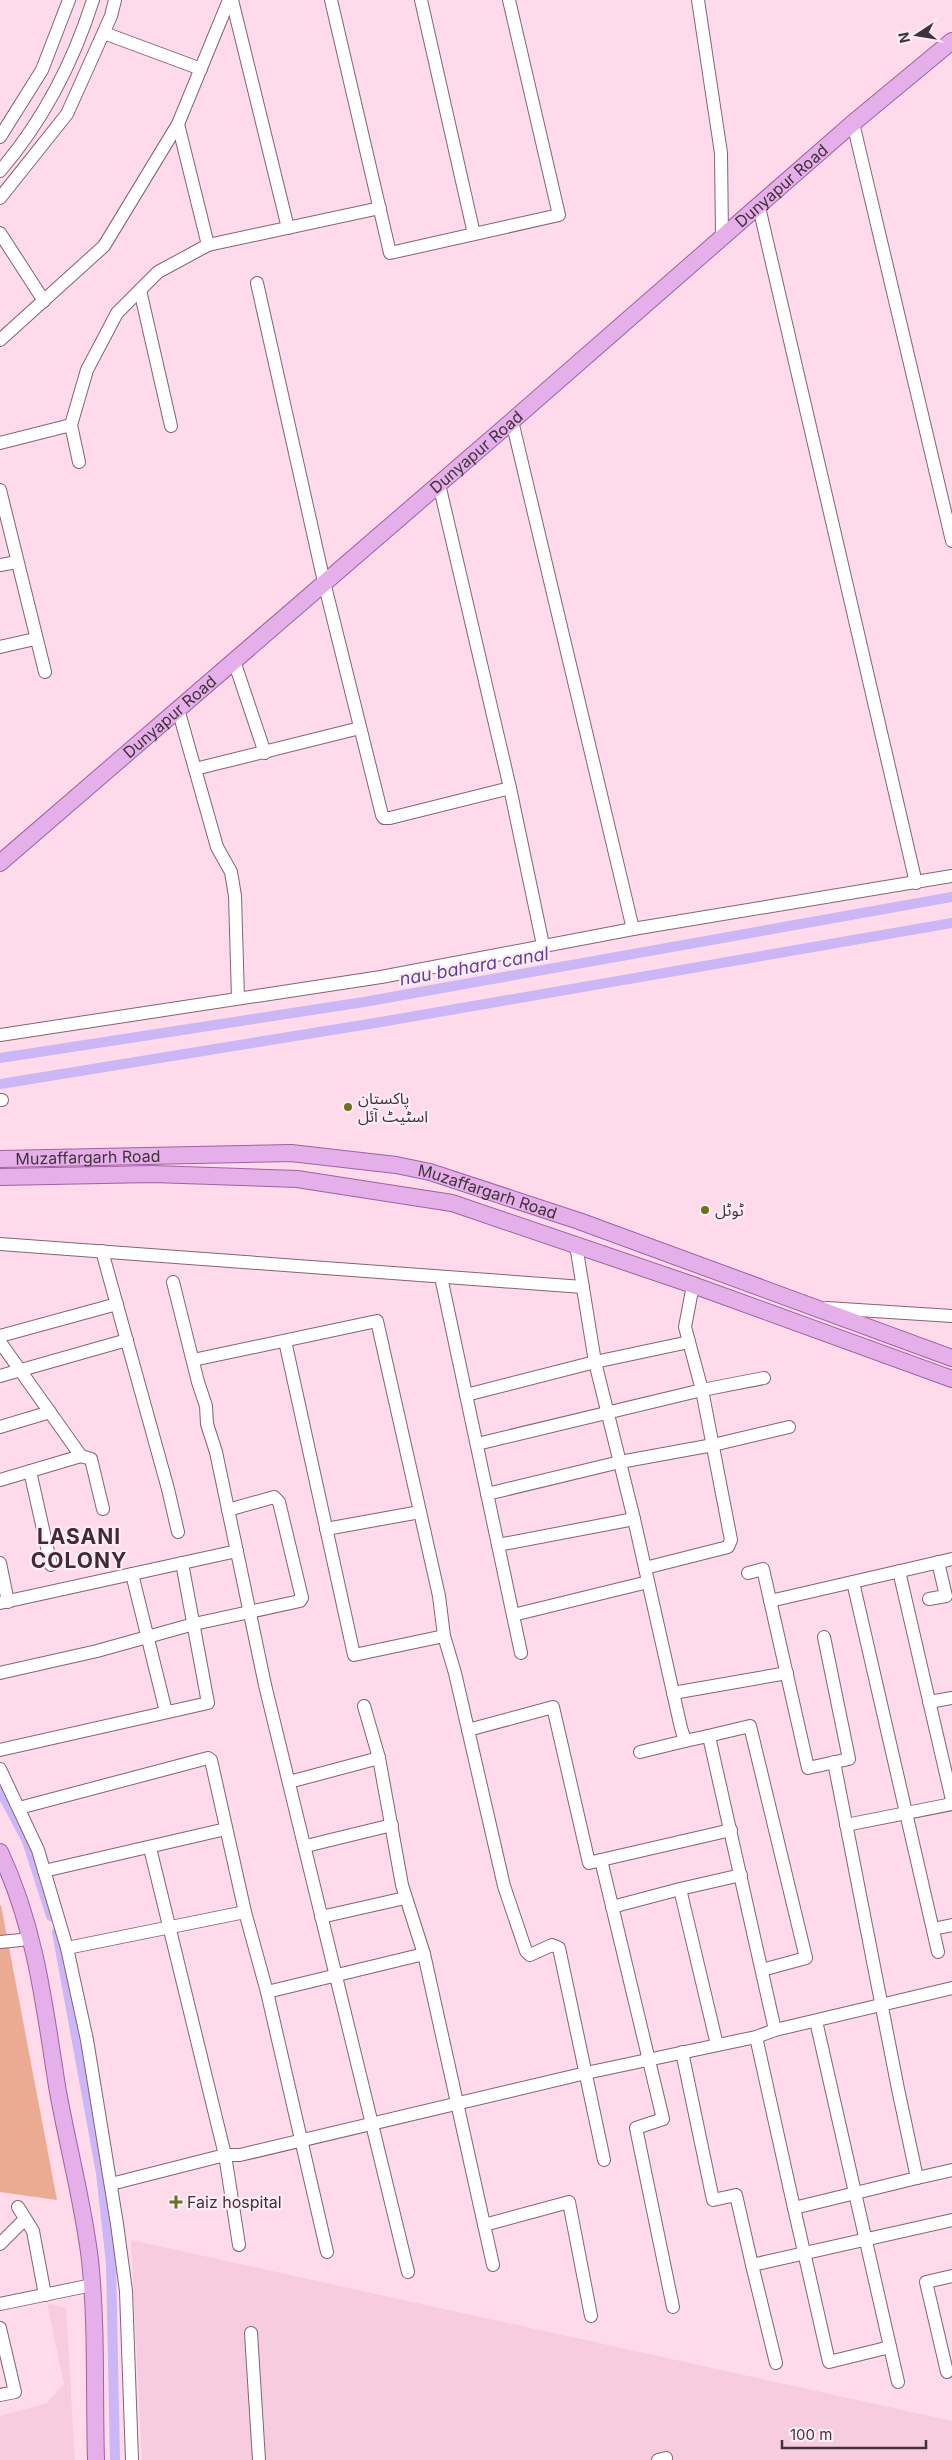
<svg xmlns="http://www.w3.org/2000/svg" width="952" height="2460" font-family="Inter,'Noto Sans Arabic',sans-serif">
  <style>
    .built { fill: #f7ccdf }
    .green { fill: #ebab93 }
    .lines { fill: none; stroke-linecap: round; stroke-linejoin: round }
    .canal { stroke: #cbb6f6; stroke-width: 10 }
    .minor-casing { stroke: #836472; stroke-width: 14 }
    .major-casing { stroke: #a061a2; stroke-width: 18 }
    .minor { stroke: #fff; stroke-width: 12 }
    .major { stroke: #e5afe9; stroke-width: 16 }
    .poi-dot { fill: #67731f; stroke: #fdeef5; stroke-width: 2 }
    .labels { text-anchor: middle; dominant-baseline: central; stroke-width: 4.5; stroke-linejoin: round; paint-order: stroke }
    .street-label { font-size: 16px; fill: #403238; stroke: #fdeef5 }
    .poi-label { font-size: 16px; fill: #403238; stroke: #fdeef5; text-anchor: start }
    .water-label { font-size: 18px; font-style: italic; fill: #64409c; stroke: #fdeef5 }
    .district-label { font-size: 21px; font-weight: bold; letter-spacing: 1px; fill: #432835; stroke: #fdeef5 }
  </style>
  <rect width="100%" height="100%" fill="#ffdaea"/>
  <g class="built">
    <path d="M 131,2240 L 952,2421 L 952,2460 L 142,2460 Z"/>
    <path d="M 47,2303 L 66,2308 L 75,2460 L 0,2460 L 0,2416 L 47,2403 L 64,2384 Z"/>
  </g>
  <path class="green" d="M 0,1905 L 1,1905 L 57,2200 L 0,2192 Z"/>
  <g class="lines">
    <g class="canal">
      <path d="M 0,1058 L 364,1002 L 952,897"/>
      <path d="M 0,1084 L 381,1022 L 952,923"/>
      <path d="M 0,1790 L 27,1841 L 51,1916"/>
      <path d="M 57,1932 L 101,2173 L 111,2263 L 115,2460"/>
    </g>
    <g class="minor-casing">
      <g id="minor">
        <path d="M 232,0 L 288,228"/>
        <path d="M 331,0 L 390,253 L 559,215 L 509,0"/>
        <path d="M 421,0 L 474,234"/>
        <path d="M 698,0 L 721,153 L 722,237"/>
        <path d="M 104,33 L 201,69"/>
        <path d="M 853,123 L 952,541"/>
        <path d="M 178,124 L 208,245"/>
        <path d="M 0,137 L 42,70 L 69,0"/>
        <path d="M 0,171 C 43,121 73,63 93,0"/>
        <path d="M 0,198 L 67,114 L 111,16 L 115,0"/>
        <path d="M 759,207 L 916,883"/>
        <path d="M 0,233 L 44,301"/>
        <path d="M 257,283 L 324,582 L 382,815 L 384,818 L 390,818 L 510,788"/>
        <path d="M 140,290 L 171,426"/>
        <path d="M 0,340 L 104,246 L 178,124 L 229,0"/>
        <path d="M 512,421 L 633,929"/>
        <path d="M 71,425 L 87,370 L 117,313 L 158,272 L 208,245 L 380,208"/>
        <path d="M 0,443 L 71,425 L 79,462"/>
        <path d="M 439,484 L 510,788 L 543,945"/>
        <path d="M 0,490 L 45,672"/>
        <path d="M 0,565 L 17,562"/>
        <path d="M 0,647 L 35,639"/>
        <path d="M 234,661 L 265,753"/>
        <path d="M 178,709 L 217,847 L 231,872 L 235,896 L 238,998"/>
        <path d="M 195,769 L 360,728"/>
        <path d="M 0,1035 L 381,977 L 633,929 L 952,876"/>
        <path d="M 0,1100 L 2,1100"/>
        <path d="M 0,1244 L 583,1287"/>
        <path d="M 576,1245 L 595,1362 L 634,1519 L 681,1728 L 685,1741 L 708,1736 L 710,1741 L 775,2030"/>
        <path d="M 102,1251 L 168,1489 L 178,1532"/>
        <path d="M 441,1277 L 521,1653"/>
        <path d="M 173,1282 L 198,1382 L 206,1406 L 207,1424 L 216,1452 L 265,1685 L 408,2272"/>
        <path d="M 827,1308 L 952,1316"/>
        <path d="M 0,1336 L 117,1304"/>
        <path d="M 285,1341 L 354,1655 L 444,1636"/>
        <path d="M 0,1342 L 81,1456"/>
        <path d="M 193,1360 L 377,1321 L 439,1596 L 444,1636 L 455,1673 L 504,1886 L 526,1951 L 530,1955 L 552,1945 L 559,1948 L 604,2160"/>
        <path d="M 0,1376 L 127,1340"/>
        <path d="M 466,1395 L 595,1362 L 689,1342"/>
        <path d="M 0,1427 L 50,1412"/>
        <path d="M 477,1444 L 702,1390 L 764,1378"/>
        <path d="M 30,1471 L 51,1565"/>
        <path d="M 0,1480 L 81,1456 L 91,1459 L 103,1509"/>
        <path d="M 487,1494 L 620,1462 L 713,1445 L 789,1427"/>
        <path d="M 326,1529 L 420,1512"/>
        <path d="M 498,1545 L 634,1519"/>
        <path d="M 0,1563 L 8,1602"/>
        <path d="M 645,1568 L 728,1547 L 731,1540 L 702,1390 L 685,1327 L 693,1285"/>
        <path d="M 899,1571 L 952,1800"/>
        <path d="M 748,1573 L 763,1569 L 808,1768 L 849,1759 L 824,1637"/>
        <path d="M 132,1574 L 166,1712"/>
        <path d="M 853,1582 L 938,1952"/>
        <path d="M 929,1599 L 946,1596 L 938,1562"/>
        <path d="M 770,1601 L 952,1559"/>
        <path d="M 0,1603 L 237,1551"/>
        <path d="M 513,1615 L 648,1582"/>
        <path d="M 0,1673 L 97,1651 L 194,1624 L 300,1601 L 302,1598 L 279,1502 L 274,1497 L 228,1510"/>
        <path d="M 673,1693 L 787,1673"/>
        <path d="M 929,1702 L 952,1698"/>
        <path d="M 364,1706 L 379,1758 L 402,1885 L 424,1954 L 493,2265"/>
        <path d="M 468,1730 L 553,1707 L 589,1863 L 601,1860 L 663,2119 L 636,2128 L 673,2307"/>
        <path d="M 708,1736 L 750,1726 L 806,1958 L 762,1970"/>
        <path d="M 0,1750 L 208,1703 L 182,1563"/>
        <path d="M 640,1752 L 685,1741"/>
        <path d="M 0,1769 L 38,1850 L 67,1948 L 87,2040 L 117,2224 L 126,2291 L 132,2460"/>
        <path d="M 289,1782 L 379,1758"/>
        <path d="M 19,1808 L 208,1758 L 211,1760 L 245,1912 L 267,1992 L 327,2252"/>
        <path d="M 846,1825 L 952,1804"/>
        <path d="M 306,1846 L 392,1825"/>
        <path d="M 150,1848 L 225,2155 L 240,2155 L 586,2073 L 756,2037 L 775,2030 L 952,1988"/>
        <path d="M 601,1860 L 731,1830"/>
        <path d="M 44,1871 L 226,1829"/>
        <path d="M 612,1907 L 680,1889"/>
        <path d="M 321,1917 L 405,1898"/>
        <path d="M 933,1929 L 952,1925"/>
        <path d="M 0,1942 L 21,1940 L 31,1935"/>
        <path d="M 67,1948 L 245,1912"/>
        <path d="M 267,1992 L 424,1954"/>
        <path d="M 816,2021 L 898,2382"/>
        <path d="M 756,2037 L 794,2208 L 917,2178 L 898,2089 L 834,1762"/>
        <path d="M 717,2045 L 680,1889 L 741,1875"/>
        <path d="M 682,2052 L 713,2200 L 736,2195 L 752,2265"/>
        <path d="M 917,2178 L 952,2170"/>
        <path d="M 111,2184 L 225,2155 L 239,2245"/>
        <path d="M 18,2207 L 33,2231 L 45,2295"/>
        <path d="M 794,2208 L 829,2362 L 890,2347"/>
        <path d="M 484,2225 L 569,2202 L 591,2316"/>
        <path d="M 0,2244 L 25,2219"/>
        <path d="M 0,2304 L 92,2285"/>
        <path d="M 0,2328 L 15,2392 L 0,2395"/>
        <path d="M 251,2333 L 259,2460"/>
        <path d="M 776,2363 L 752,2265 L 952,2220"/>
        <path d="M 947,2372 L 926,2282 L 952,2276"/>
        <path d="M 658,2460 L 666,2458"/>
      </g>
    </g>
    <g class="major-casing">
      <g id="major">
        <path id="s1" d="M 0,863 L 512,421 L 853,123 L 952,41"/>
        <path id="s2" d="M 0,1159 L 291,1153 L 396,1165 L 430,1172 L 579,1221 L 952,1358"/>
        <path d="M 0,1177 L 153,1174 L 297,1179 L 452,1203 L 693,1285 L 952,1379"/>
        <path d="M 0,1852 C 36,1929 44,2004 57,2086 C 67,2144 83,2201 90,2260 C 97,2326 94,2394 96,2460"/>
      </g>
    </g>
    <use href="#minor" class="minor"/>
    <use href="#major" class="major"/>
  </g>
  <g class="poi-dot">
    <circle cx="348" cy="1107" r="5"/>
    <circle cx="705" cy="1210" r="5"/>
    <path d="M173.5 2194.5h5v5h5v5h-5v5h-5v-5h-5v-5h5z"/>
  </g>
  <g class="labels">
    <g class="street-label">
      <text stroke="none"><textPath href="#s1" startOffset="1034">Dunyapur Road</textPath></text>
      <text stroke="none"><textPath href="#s1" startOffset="629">Dunyapur Road</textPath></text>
      <text stroke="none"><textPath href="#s1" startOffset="224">Dunyapur Road</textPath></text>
      <text stroke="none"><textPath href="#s2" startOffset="88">Muzaffargarh Road</textPath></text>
      <text stroke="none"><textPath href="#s2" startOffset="492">Muzaffargarh Road</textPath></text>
    </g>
    <g class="poi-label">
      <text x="358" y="1098">پاکستان<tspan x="358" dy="18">اسٹیٹ آئل</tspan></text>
      <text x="715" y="1210">ٹوٹل</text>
      <text x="187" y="2202">Faiz hospital</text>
    </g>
    <g class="water-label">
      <text transform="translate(474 966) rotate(-10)">nau bahara canal</text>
    </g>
    <g class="district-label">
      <text x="79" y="1536">LASANI<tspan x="79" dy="24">COLONY</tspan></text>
    </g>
  </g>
  <g transform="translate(917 35) rotate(258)" stroke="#fdeef5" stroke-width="4" paint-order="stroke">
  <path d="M0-4L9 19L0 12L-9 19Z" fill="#403238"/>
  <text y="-8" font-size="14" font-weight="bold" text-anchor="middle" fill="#403238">N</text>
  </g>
  <path d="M782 2440v8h144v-8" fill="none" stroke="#403238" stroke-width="2.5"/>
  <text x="790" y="2440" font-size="15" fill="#403238" stroke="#fdeef5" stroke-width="4" paint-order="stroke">100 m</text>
</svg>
